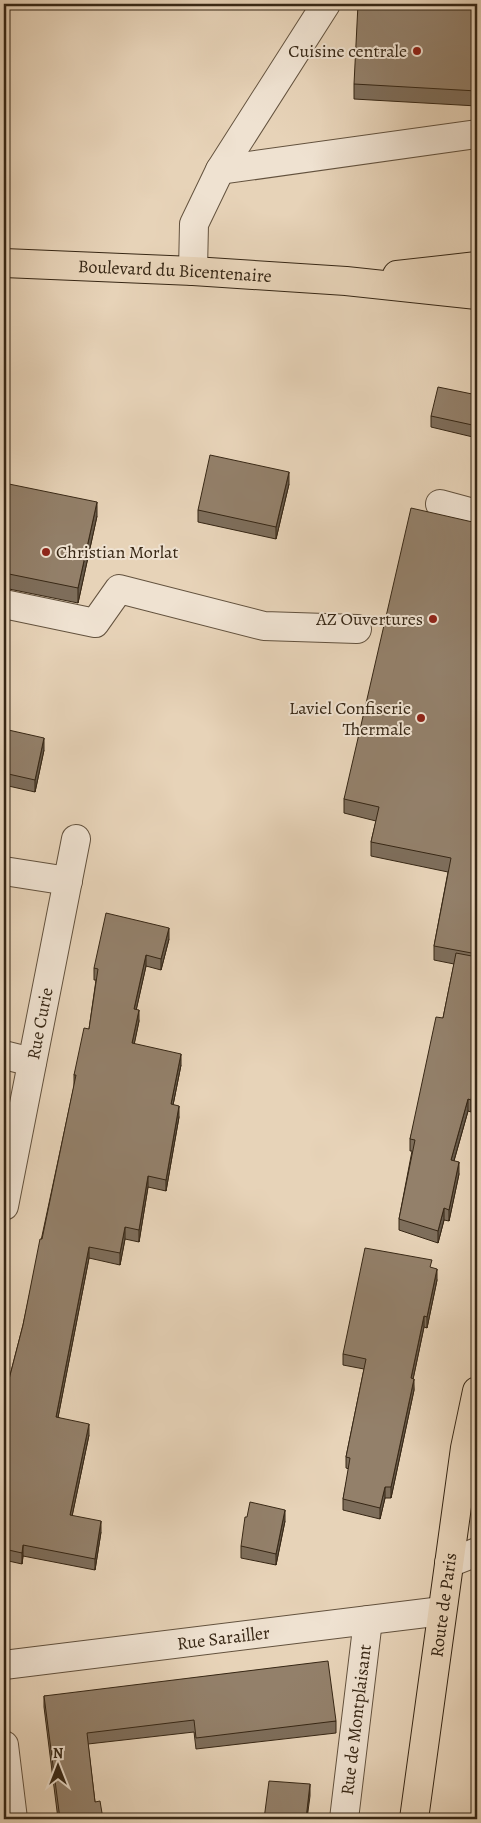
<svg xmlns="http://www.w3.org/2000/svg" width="481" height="1823" font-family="Alegreya,serif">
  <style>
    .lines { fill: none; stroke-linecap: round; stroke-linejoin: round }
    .minor-casing { stroke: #63523e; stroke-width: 30 }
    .major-casing { stroke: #372715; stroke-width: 30 }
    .minor { stroke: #efe2d1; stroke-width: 28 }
    .major { stroke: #e7d3b8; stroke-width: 28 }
    .wall { fill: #7e6e5b; stroke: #372715 }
    .shaded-wall { fill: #675a4a; stroke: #372715 }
    .building { fill: #93806a; stroke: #372715 }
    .poi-dot { fill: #8f2418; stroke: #efe2d1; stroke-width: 2 }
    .labels { text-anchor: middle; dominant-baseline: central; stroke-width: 4; stroke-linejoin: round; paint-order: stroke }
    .poi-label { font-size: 18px; fill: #372715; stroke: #efe2d1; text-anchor: end }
    .street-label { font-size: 18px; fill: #372715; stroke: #efe2d1 }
  </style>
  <rect width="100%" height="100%" fill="#e7d3b8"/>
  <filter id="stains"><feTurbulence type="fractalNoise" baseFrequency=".004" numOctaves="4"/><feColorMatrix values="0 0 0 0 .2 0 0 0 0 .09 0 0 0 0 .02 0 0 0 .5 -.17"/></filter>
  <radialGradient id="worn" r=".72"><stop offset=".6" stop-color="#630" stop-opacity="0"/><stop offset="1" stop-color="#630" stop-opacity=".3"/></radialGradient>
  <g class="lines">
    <g class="minor-casing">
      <g id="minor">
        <path d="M 220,170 L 477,134"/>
        <path d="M 193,271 L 194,224 L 220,170 L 326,4"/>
        <path d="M 440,504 L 477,514"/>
        <path d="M 4,604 L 95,623 L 119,589 L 264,626 L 357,629"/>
        <path d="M 4,871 L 68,881"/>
        <path d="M 4,1055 L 32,1062"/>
        <path id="s1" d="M 4,1206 L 76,839"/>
        <path d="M 449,1563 L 477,1552"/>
        <path id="s2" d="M 4,1665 L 442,1611"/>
        <path d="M 4,1745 L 13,1819"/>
        <path id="s3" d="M 344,1819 L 368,1620"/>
      </g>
    </g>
    <g class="major-casing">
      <g id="major">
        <path id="s4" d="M 4,263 L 193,271 L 346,281 L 477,295"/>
        <path d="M 397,275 L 477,266"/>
        <path id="s5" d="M 414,1819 L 465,1448 L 477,1391"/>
      </g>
    </g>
    <use href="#minor" class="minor"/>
    <use href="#major" class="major"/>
  </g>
  <g class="wall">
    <path d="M 477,4 L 477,106 L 354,99 L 354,84 Z"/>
    <path d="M 477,395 L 477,438 L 431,427 L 431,416 Z"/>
    <path d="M 4,483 L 97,516 L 78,603 L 4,588 Z"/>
    <path d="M 289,484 L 276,539 L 198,522 L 198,510 Z"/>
    <path d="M 477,523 L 477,1083 L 471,1112 L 468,1111 L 454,1161 L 459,1174 L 449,1221 L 444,1220 L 438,1243 L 399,1230 L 399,1219 L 412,1151 L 410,1151 L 410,1139 L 443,1018 L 454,964 L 434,960 L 434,946 L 448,872 L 371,856 L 371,842 L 376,821 L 344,813 L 344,799 Z"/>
    <path d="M 4,729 L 44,750 L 35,792 L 4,785 Z"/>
    <path d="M 169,939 L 161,970 L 146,966 L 136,1010 L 139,1021 L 134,1044 L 181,1065 L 173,1105 L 179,1117 L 166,1191 L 148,1187 L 139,1242 L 125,1239 L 120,1265 L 89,1258 L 58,1417 L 89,1435 L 72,1516 L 101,1532 L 95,1570 L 23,1556 L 22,1564 L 4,1560 L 4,1418 L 7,1403 L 6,1403 L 6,1391 L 23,1325 L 74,1086 L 74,1075 L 89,1029 L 96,980 L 94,980 L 94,968 Z"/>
    <path d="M 432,1268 L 437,1280 L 427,1328 L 424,1327 L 413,1379 L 414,1390 L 391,1498 L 385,1498 L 380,1519 L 343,1510 L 343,1499 L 349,1469 L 346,1468 L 346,1457 L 364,1369 L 343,1365 L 343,1354 Z"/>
    <path d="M 285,1521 L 276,1565 L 241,1558 L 241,1546 Z"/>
    <path d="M 44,1696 L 336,1721 L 336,1733 L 196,1749 L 194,1732 L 88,1744 L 95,1802 L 103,1819 L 58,1819 L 44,1707 Z"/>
  </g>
  <g class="shaded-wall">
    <path d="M 289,472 L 289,484 L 276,539 L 276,527 Z"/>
    <path d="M 97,502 L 97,516 L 78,603 L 78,588 Z"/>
    <path d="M 44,738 L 44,750 L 35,792 L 35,780 Z"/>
    <path d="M 169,928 L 169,939 L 161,970 L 161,959 Z"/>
    <path d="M 146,955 L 146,966 L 134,1020 L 134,1009 Z"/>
    <path d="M 139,1010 L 139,1021 L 132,1055 L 132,1043 Z"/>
    <path d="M 181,1054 L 181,1065 L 171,1115 L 171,1104 Z"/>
    <path d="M 477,1071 L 477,1083 L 471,1112 L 471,1100 Z"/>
    <path d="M 468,1099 L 468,1111 L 451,1171 L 451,1160 Z"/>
    <path d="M 179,1106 L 179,1117 L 166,1191 L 166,1180 Z"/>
    <path d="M 459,1162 L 459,1174 L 449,1221 L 449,1210 Z"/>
    <path d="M 148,1176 L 148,1187 L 139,1242 L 139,1230 Z"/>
    <path d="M 444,1208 L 444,1220 L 438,1243 L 438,1231 Z"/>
    <path d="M 125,1227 L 125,1239 L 120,1265 L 120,1253 Z"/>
    <path d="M 89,1247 L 89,1258 L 56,1428 L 56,1417 Z"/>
    <path d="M 437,1269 L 437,1280 L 427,1328 L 427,1317 Z"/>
    <path d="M 424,1316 L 424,1327 L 411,1389 L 411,1378 Z"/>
    <path d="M 414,1379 L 414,1390 L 391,1498 L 391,1487 Z"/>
    <path d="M 89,1424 L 89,1435 L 70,1526 L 70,1515 Z"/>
    <path d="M 385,1487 L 385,1498 L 380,1519 L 380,1508 Z"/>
    <path d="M 285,1510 L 285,1521 L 276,1565 L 276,1554 Z"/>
    <path d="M 101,1521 L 101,1532 L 95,1570 L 95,1559 Z"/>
    <path d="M 23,1545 L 23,1556 L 22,1564 L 22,1553 Z"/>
    <path d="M 310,1784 L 310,1796 L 307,1819 L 306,1819 Z"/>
  </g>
  <g class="building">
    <path d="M 358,4 L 477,4 L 477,91 L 354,84 Z"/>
    <path d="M 438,387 L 477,395 L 477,426 L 431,416 Z"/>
    <path d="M 210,455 L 289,472 L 276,527 L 198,510 Z"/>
    <path d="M 4,483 L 97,502 L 78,588 L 4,573 Z"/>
    <path d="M 411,508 L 477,523 L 477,954 L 434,946 L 451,858 L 371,842 L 379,807 L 344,799 Z"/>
    <path d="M 4,729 L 44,738 L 35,780 L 4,773 Z"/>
    <path d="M 106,913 L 169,928 L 161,959 L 146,955 L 134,1009 L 139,1010 L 132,1043 L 181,1054 L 171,1104 L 179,1106 L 166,1180 L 148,1176 L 139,1230 L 125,1227 L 120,1253 L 89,1247 L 56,1417 L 89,1424 L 70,1515 L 101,1521 L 95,1559 L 23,1545 L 22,1553 L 4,1549 L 4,1418 L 9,1393 L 6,1391 L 23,1325 L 40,1239 L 42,1239 L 76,1075 L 74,1075 L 84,1028 L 89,1029 L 98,969 L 94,968 Z"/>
    <path d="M 456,953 L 477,957 L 477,1071 L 471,1100 L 468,1099 L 451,1160 L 459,1162 L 449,1210 L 444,1208 L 438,1231 L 399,1219 L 415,1140 L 410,1139 L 436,1017 L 443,1018 Z"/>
    <path d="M 365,1248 L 432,1260 L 430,1267 L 437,1269 L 427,1317 L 424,1316 L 411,1378 L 414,1379 L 391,1487 L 385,1487 L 380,1508 L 343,1499 L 350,1458 L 346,1457 L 366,1359 L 343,1354 Z"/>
    <path d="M 250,1502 L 285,1510 L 276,1554 L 241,1546 L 245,1517 L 247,1517 Z"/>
    <path d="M 328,1661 L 336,1721 L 196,1738 L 194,1720 L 87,1733 L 95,1802 L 100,1801 L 103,1819 L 60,1819 L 44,1696 Z"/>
    <path d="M 269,1781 L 310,1784 L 306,1819 L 264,1819 Z"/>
  </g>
  <g class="poi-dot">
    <circle cx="417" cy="51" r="5"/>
    <circle cx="46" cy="552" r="5"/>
    <circle cx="433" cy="619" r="5"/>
    <circle cx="421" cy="718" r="5"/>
  </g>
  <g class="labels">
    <g class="poi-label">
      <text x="407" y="51">Cuisine centrale</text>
      <text x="56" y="552" text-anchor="start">Christian Morlat</text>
      <text x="423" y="619">AZ Ouvertures</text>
      <text x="411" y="708">Laviel Confiserie<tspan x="411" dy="21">Thermale</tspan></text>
    </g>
    <g class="street-label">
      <text stroke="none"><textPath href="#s4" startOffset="171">Boulevard du Bicentenaire</textPath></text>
      <text stroke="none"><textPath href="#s1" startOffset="186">Rue Curie</textPath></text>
      <text stroke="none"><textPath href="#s5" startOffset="216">Route de Paris</textPath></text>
      <text stroke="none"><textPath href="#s2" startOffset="221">Rue Sarailler</textPath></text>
      <text stroke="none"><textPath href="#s3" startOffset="100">Rue de Montplaisant</textPath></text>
    </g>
  </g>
  <rect width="481" height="1823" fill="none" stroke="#e7d3b8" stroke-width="20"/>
  <rect x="5" y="5" width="471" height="1813" fill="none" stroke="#372715" stroke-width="2.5"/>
  <rect x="10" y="10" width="461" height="1803" fill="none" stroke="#372715"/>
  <g transform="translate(58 1766)" stroke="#efe2d1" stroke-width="4" paint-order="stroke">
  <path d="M0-4L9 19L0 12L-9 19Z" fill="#372715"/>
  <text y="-8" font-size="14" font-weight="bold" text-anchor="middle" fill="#372715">N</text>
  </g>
  <rect width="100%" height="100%" filter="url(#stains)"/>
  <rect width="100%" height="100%" fill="url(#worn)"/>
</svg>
